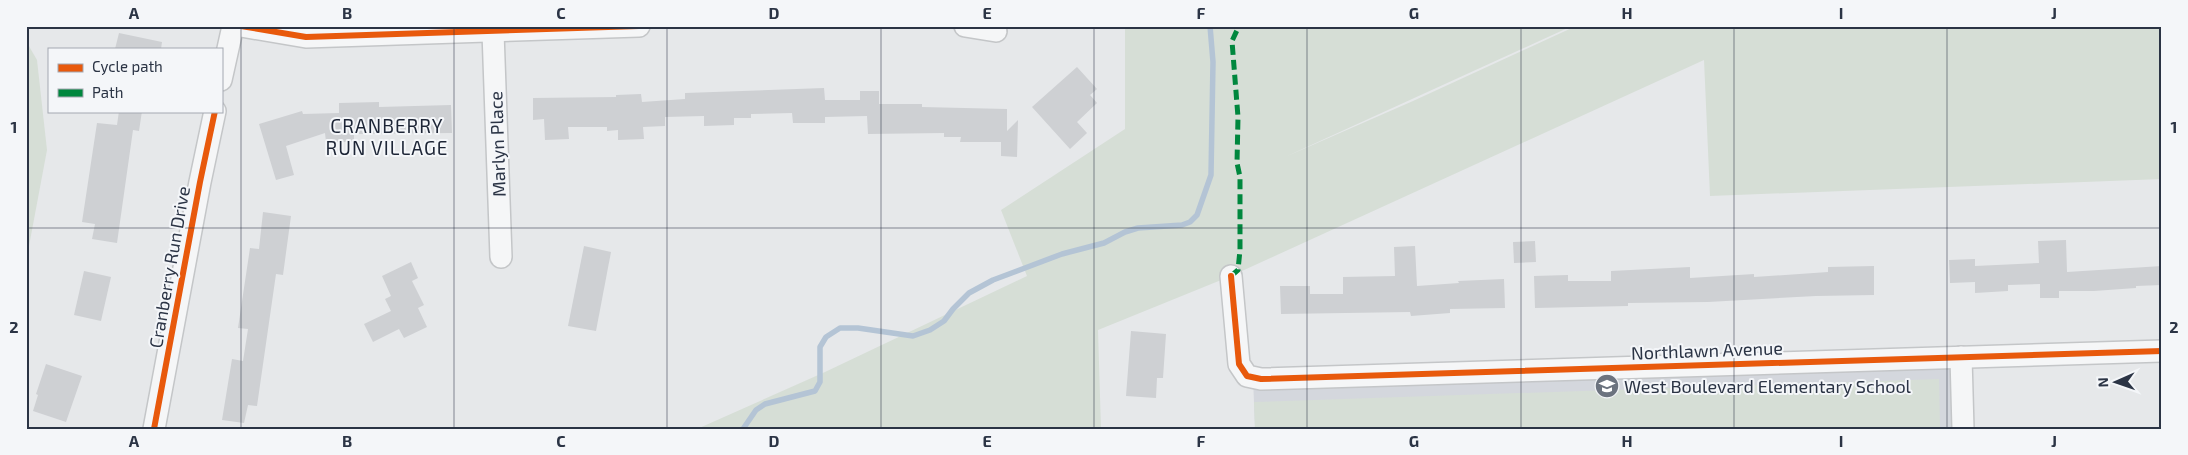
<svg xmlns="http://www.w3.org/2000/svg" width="2188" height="455" font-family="'Exo 2',sans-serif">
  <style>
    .built { fill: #d4d7dd }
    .green { fill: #d6ded6 }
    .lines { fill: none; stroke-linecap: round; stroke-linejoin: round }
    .stream { stroke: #b4c4d5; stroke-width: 5.5 }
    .building { fill: #ced0d3 }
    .minor-casing { stroke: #c4c6c8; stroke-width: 24 }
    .minor { stroke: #f5f6f7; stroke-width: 21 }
    .quiet { stroke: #00873e; stroke-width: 5; stroke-dasharray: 10 5; stroke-linecap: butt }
    .cycleway-casing { stroke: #f4f6f9; stroke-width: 9 }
    .cycleway { stroke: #e8590c; stroke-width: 6 }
    .grid { fill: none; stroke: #2b3445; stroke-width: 1; stroke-opacity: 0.55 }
    .labels { text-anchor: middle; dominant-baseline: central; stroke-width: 4; stroke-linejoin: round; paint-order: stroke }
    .street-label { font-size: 18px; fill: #2b3445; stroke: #f4f6f9 }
    .poi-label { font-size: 18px; fill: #2b3445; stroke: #f4f6f9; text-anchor: start }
    .neighbourhood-label { font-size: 19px; letter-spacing: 1px; fill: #1d2536; stroke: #f4f6f9 }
    .neatline { fill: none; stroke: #2b3445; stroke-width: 2 }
    .grid-label { font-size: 16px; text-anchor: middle; font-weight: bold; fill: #2b3445 }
  </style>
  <rect width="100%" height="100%" fill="#e6e8ea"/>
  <path class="built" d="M 1961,357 L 1963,429 L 1255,429 L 1253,377 Z"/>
  <g class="green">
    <path d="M 1125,26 L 1572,26 L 1285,157 L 1413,101 L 1576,26 L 2162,26 L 2162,179 L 1710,196 L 1704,60 L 1231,276 L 1098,330 L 1101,429 L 697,429 L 825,372 L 1027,276 L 1001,210 L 1125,129 Z"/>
    <path d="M 26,41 L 37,60 L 47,150 L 26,262 Z"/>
    <path d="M 1939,379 L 1940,429 L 1255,429 L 1254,402 Z"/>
  </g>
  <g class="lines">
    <path class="stream" d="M 743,429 L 756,410 L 765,404 L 815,391 L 820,382 L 820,347 L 826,337 L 840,328 L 858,328 L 913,336 L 930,330 L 944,321 L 953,309 L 969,293 L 993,280 L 1062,254 L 1104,243 L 1125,232 L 1138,228 L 1182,225 L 1190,222 L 1197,215 L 1211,175 L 1213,62 L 1210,26"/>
  </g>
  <g class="building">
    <path d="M 119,33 L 162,42 L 161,49 L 115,49 Z"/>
    <path d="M 1077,67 L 1097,89 L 1090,95 L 1097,103 L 1077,122 L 1087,133 L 1070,149 L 1032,107 Z"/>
    <path d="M 824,88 L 825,100 L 860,100 L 860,91 L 879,91 L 879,104 L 922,104 L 922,107 L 1007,109 L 1007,131 L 1018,120 L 1017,157 L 1001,156 L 1001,142 L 960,142 L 961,137 L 944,137 L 944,133 L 868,134 L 867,116 L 825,117 L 825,123 L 793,123 L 792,113 L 751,114 L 751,118 L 734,118 L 734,125 L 704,126 L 704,116 L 665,117 L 665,126 L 643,127 L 644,139 L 618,140 L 618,130 L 607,131 L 607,127 L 568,127 L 569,139 L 545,140 L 544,119 L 533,120 L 533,98 L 616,97 L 616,95 L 641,94 L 642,102 L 685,99 L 685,93 Z"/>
    <path d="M 379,102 L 379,107 L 451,105 L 452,133 L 354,134 L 354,142 L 326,142 L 325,133 L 286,146 L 294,175 L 276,180 L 259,124 L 302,111 L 303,114 L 339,113 L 339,103 Z"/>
    <path d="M 119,111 L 142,111 L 139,131 L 133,130 L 117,243 L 92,239 L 95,224 L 82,222 L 97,123 L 117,125 Z"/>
    <path d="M 263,212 L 291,216 L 283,275 L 276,274 L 257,406 L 248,405 L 244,423 L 222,420 L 232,359 L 243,361 L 248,329 L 238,328 L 250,248 L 259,249 Z"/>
    <path d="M 2066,240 L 2067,272 L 2162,266 L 2162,285 L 2136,286 L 2136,288 L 2094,291 L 2059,291 L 2059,298 L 2040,298 L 2040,284 L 2008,285 L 2008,291 L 1975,293 L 1975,282 L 1950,283 L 1949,260 L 1975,259 L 1975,266 L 2039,263 L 2038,241 Z"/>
    <path d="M 1535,241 L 1536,262 L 1514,263 L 1513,242 Z"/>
    <path d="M 584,246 L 611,252 L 596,331 L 568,326 Z"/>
    <path d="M 1415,246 L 1417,286 L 1459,283 L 1458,281 L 1504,279 L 1505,308 L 1450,309 L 1450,313 L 1411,316 L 1410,312 L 1281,314 L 1280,286 L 1310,286 L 1310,294 L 1343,294 L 1343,277 L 1395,276 L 1394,247 Z"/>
    <path d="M 411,262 L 418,278 L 412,281 L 424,305 L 418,308 L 427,327 L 404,338 L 399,329 L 373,342 L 364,324 L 391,311 L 385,299 L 391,296 L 382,276 Z"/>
    <path d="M 1874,266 L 1874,295 L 1816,296 L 1708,302 L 1628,303 L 1628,306 L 1535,308 L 1534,276 L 1568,275 L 1568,281 L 1611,281 L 1611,271 L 1690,267 L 1690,278 L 1754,274 L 1754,277 L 1828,272 L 1828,267 Z"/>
    <path d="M 84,271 L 111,277 L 101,321 L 74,315 Z"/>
    <path d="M 1131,331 L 1166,334 L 1163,378 L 1157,378 L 1156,398 L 1126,396 Z"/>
    <path d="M 46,364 L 82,376 L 66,422 L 33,411 L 38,395 L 36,394 Z"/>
  </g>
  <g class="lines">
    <g class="minor-casing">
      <g id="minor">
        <path d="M 241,26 L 306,37 L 639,26"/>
        <path d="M 965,26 L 996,31"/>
        <path d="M 493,32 L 501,257"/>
        <path d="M 221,80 L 233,26"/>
        <path d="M 1231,276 L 1239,364 L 1247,376 L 1261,379 L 2162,351"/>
        <path d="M 1961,357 L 1963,429"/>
        <path d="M 154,429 L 200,182 L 215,111"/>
      </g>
    </g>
    <use href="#minor" class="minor"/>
    <path class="quiet" d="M 1231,276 L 1238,270 L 1240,250 L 1240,177 L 1237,163 L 1238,117 L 1232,41 L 1239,26"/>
    <g class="cycleway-casing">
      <g id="cycleway">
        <path d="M 241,26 L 306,37 L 639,26"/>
        <path d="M 1231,276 L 1239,364 L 1247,376 L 1261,379 L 2162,351"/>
        <path d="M 154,429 L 200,182 L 215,111"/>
      </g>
    </g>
    <use href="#cycleway" class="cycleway"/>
  </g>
  <path class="grid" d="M 241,26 L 241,429M 454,26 L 454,429M 667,26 L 667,429M 881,26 L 881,429M 1094,26 L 1094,429M 1307,26 L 1307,429M 1521,26 L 1521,429M 1734,26 L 1734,429M 1947,26 L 1947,429M 26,228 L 2162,228"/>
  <defs>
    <g id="school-disc" transform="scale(1.25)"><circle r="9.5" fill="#6c737f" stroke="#f4f6f9"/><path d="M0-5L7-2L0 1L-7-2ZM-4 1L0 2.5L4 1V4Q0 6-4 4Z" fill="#fff"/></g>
  </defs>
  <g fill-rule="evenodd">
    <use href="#school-disc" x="1607" y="386"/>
  </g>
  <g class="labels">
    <g class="street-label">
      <text transform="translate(497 144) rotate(-92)">Marlyn Place</text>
      <text transform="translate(169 267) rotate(-80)">Cranberry Run Drive</text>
      <text transform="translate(1707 350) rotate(-2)">Northlawn Avenue</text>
    </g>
    <g class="poi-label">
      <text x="1624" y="386">West Boulevard Elementary School</text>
    </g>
    <g class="neighbourhood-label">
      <text x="387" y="125">CRANBERRY<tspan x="387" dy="22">RUN VILLAGE</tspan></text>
    </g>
  </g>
  <rect width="2188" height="455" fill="none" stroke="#f4f6f9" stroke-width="55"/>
  <rect x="48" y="48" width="175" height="65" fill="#f4f6f9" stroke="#a4a8b1"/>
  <rect x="58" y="64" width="25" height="8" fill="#e8590c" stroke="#a4a8b1"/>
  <text x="92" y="72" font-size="15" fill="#2b3445">Cycle path</text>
  <rect x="58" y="89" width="25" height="8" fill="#00873e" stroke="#a4a8b1"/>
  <text x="92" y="98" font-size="15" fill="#2b3445">Path</text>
  <g transform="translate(2116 382) rotate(268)" stroke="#f4f6f9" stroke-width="4" paint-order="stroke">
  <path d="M0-4L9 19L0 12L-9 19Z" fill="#2b3445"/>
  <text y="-8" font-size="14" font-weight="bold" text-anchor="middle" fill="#2b3445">N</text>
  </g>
  <rect x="28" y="28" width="2132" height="400" class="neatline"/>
  <g class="grid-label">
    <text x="134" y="19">A</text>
    <text x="347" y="19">B</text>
    <text x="561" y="19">C</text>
    <text x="774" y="19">D</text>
    <text x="987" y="19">E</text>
    <text x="1201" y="19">F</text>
    <text x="1414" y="19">G</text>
    <text x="1627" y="19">H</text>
    <text x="1841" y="19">I</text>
    <text x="2054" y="19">J</text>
    <text x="14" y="133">1</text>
    <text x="2174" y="133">1</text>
    <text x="14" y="333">2</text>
    <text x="2174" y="333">2</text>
    <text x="134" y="447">A</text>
    <text x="347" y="447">B</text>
    <text x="561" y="447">C</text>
    <text x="774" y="447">D</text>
    <text x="987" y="447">E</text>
    <text x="1201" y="447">F</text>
    <text x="1414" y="447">G</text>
    <text x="1627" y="447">H</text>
    <text x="1841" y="447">I</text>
    <text x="2054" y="447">J</text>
  </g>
</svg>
